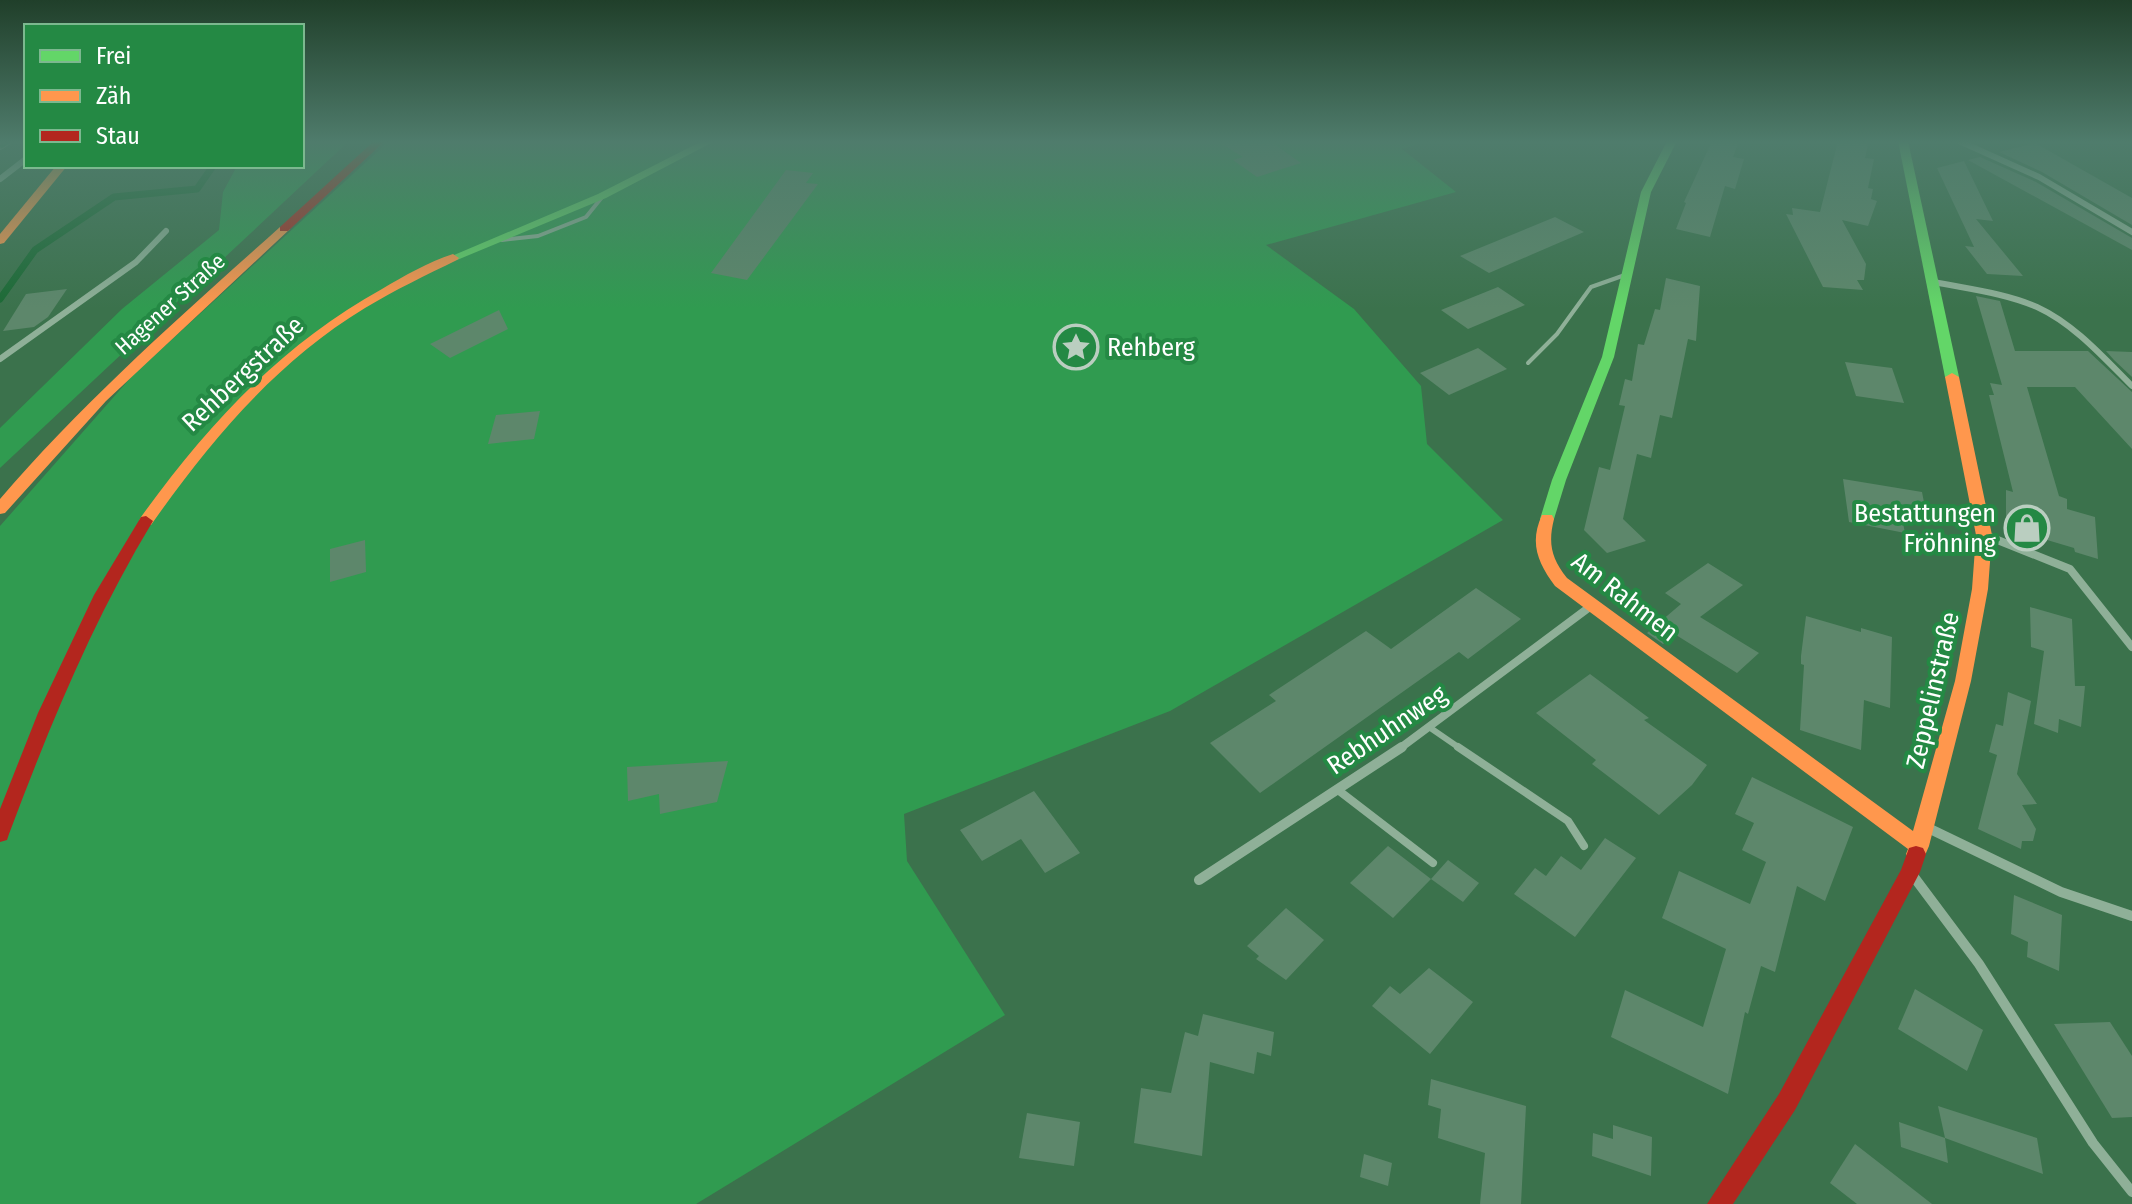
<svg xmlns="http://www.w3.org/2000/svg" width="2132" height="1204" font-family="'Fira Sans Condensed',sans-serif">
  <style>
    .green { fill: #309b50 }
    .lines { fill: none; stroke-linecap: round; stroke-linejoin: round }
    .stream { stroke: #1c6a35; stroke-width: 7 }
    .building { fill: #5d876b }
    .lane-far2 { stroke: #8fb098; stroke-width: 4 }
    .lane-far1 { stroke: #8fb098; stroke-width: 6 }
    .lane { stroke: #8fb098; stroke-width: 8 }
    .street-far2 { stroke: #8fb098; stroke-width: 6 }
    .street-far1 { stroke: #8fb098; stroke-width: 8 }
    .street { stroke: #8fb098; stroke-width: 10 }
    .fast { fill: #63d668; fill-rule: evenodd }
    .slow { fill: #ff974d; fill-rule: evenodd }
    .jam { fill: #b3261e; fill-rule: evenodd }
    .rail-casing { stroke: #8fae98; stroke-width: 6 }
    .rail { stroke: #248944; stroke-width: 4; stroke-dasharray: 13; stroke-linecap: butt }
    .labels { text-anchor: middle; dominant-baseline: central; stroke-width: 8; stroke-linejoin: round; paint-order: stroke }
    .far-street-label { font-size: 22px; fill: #fff; stroke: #248944 }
    .poi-label { font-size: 26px; fill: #fff; stroke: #248944; text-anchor: start }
    .street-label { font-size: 26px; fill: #fff; stroke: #248944 }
  </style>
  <rect width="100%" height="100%" fill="#3b724c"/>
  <g class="green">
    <path d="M 302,141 L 349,141 L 0,468 L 0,428 L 122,309 L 219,230 L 223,192 L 237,166 L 302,166 Z"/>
    <path d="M 389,141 L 1427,141 L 1402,149 L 1456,192 L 1266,245 L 1354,309 L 1421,386 L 1427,444 L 1503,520 L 1170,711 L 904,814 L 907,861 L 1005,1015 L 696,1204 L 0,1204 L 0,526 L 133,375 Z"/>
  </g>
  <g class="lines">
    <path class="stream" d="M 0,299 L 35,250 L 114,197 L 197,189 L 213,166"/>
  </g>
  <g class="building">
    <path d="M 1217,141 L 1270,141 L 1301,163 L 1257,177 L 1233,160 L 1243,157 Z"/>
    <path d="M 1712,141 L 1739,141 L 1733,157 L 1744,159 L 1735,189 L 1725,186 L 1710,237 L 1676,229 L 1686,203 L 1684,202 Z"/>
    <path d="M 1838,141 L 1869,141 L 1865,158 L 1874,159 L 1868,188 L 1873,189 L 1871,199 L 1877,201 L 1868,226 L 1842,220 L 1866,264 L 1864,280 L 1857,280 L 1863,290 L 1823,287 L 1786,214 L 1793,215 L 1792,208 L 1820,212 Z"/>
    <path d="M 2035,143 L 2132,198 L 2132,225 L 2042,172 L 1999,152 Z"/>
    <path d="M 1980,157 L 2036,182 L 2132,238 L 2132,250 L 1968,160 Z"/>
    <path d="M 1964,161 L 1993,221 L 1976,219 L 2023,276 L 1987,274 L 1965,246 L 1974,247 L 1937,168 Z"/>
    <path d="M 786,170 L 813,173 L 806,183 L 818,184 L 747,280 L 711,273 Z"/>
    <path d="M 1555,217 L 1584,232 L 1489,273 L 1460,256 Z"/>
    <path d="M 1666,278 L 1700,286 L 1696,341 L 1688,339 L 1672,418 L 1660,415 L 1651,458 L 1637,454 L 1623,519 L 1646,541 L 1607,553 L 1584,530 L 1599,467 L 1610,470 L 1625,406 L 1619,405 L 1625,379 L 1632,381 L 1638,344 L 1644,345 L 1655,309 L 1660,310 Z"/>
    <path d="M 1498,287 L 1525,305 L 1468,329 L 1441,310 Z"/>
    <path d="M 67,289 L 48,317 L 34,327 L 3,331 L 26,294 Z"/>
    <path d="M 1976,296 L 2000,301 L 2015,351 L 2088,351 L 2132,392 L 2132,449 L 2075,387 L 2027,387 L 2059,496 L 2067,499 L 2067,509 L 2095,517 L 2098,559 L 2075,552 L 2074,548 L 2014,530 L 2014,520 L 2006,518 L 2006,490 L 2013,492 L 1989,395 L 1994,395 L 1990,383 L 2002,385 Z"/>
    <path d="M 499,310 L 508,329 L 450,358 L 430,344 Z"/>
    <path d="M 1478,348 L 1507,369 L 1449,395 L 1420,373 Z"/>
    <path d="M 2106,351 L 2132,352 L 2132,377 L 2114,360 Z"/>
    <path d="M 1845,362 L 1892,368 L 1904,403 L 1856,396 Z"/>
    <path d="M 540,411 L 534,439 L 488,444 L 496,415 Z"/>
    <path d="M 1843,479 L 1922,492 L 1928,523 L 1902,518 L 1905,533 L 1849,522 Z"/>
    <path d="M 365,540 L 366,572 L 330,582 L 330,549 Z"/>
    <path d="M 1708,563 L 1743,585 L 1700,617 L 1759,653 L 1737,673 L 1676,635 L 1663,644 L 1647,633 L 1681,604 L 1665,593 Z"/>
    <path d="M 1476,588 L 1521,619 L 1468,659 L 1459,652 L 1260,793 L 1210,743 L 1276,701 L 1269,695 L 1366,631 L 1391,649 Z"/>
    <path d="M 2030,607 L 2072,619 L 2075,686 L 2085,686 L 2081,727 L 2059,719 L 2058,733 L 2034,724 L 2044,651 L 2031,647 Z"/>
    <path d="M 1806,616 L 1861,632 L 1861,628 L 1892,637 L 1890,708 L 1864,700 L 1861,750 L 1800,730 L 1804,665 L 1801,664 L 1801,656 Z"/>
    <path d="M 1590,674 L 1649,718 L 1644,720 L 1707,765 L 1692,785 L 1659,815 L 1592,764 L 1596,760 L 1536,713 Z"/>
    <path d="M 2008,692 L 2031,701 L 2017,774 L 2037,804 L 2022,805 L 2036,829 L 2033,841 L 2022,841 L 2021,849 L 1978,829 L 1997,755 L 1989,752 L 1996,724 L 2003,726 Z"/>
    <path d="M 728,761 L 717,802 L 660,814 L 659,794 L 628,801 L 627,767 Z"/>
    <path d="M 1752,777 L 1853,827 L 1825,901 L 1797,886 L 1775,972 L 1761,966 L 1748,1014 L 1745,1012 L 1728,1094 L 1611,1037 L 1625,990 L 1703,1027 L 1726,949 L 1662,918 L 1679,871 L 1750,904 L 1766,862 L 1742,850 L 1754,823 L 1735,814 Z"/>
    <path d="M 1034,791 L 1080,853 L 1045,873 L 1021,839 L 982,861 L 960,830 Z"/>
    <path d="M 1605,838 L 1636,858 L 1575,937 L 1514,894 L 1535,868 L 1546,876 L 1561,856 L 1581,870 Z"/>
    <path d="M 1388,846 L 1431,879 L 1393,918 L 1350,883 Z"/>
    <path d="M 1448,860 L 1479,883 L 1463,902 L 1431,879 Z"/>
    <path d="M 2014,895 L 2062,915 L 2059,971 L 2027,957 L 2028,942 L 2011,934 Z"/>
    <path d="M 1286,908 L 1324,940 L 1286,980 L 1256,959 L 1259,956 L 1247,946 Z"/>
    <path d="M 1429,968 L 1473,1002 L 1430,1054 L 1372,1006 L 1390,986 L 1400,994 Z"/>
    <path d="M 1915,989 L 1983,1030 L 1967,1071 L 1898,1029 Z"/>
    <path d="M 1203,1014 L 1274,1032 L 1271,1056 L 1257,1052 L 1254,1074 L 1210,1062 L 1202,1156 L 1134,1143 L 1141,1088 L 1171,1093 L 1185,1032 L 1198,1036 Z"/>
    <path d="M 2110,1022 L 2132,1056 L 2132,1117 L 2112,1118 L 2054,1024 Z"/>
    <path d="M 1431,1079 L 1526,1106 L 1521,1204 L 1480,1204 L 1485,1153 L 1438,1138 L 1441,1109 L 1428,1105 Z"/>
    <path d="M 1938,1106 L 2037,1138 L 2043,1174 L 1945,1138 Z"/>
    <path d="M 1027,1113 L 1080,1122 L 1074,1166 L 1019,1158 Z"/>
    <path d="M 1899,1122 L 1945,1138 L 1948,1163 L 1901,1147 Z"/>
    <path d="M 1613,1125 L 1652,1137 L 1651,1176 L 1592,1156 L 1593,1133 L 1613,1139 Z"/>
    <path d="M 1855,1144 L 1900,1179 L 1932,1204 L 1857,1204 L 1830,1183 Z"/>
    <path d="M 1364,1154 L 1392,1163 L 1388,1186 L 1360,1177 Z"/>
  </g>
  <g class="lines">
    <g class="lane-far2">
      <path d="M 502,240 L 538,236 L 586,217 L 603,196"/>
      <path d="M 1528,363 L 1557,334 L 1591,287 L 1625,275"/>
    </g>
    <path class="lane-far1" d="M 1429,727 L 1461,749"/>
    <g class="lane">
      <path d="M 1458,747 L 1568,821 L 1584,846"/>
      <path d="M 1338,790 L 1433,863"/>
    </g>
    <g class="street-far2">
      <path d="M 1959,141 L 2039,177 L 2132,232"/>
      <path d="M 0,179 L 26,159"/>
      <path d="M 1934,282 C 1968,289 2005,293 2037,307 C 2074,324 2103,357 2132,386"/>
      <path d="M 0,359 L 136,262 L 166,231"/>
    </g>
    <g class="street-far1">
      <path d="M 1985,535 L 2070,569 L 2132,647"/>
      <path d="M 1399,749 L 1591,606"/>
    </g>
    <g class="street">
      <path d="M 1926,827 L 2061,892 L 2132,916"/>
      <path d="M 1911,873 L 1979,964 L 2093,1143 L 2132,1192"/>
      <path d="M 1199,880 L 1402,747"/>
    </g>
    <g class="fast">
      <path d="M 702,141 L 715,141 L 606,198 L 457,260 L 447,258 L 598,194 Z"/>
      <path d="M 1667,141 L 1677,141 L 1651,192 L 1614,357 L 1566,480 L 1554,519 L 1547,524 L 1542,523 L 1540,519 L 1552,480 L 1602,357 L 1641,192 Z"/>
      <path d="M 1898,141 L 1908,141 L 1959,377 L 1952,381 L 1945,377 Z"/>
    </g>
    <g class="slow">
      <path d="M 56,166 L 67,166 L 4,243 L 0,244 L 0,234 Z"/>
      <path d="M 280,227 L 290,229 L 106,401 L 5,513 L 0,514 L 0,499 C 85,400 183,314 280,227 Z"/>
      <path d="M 453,254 L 459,258 L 457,260 C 426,275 395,290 365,308 C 276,362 210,441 151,525 L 141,525 L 139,521 L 141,517 C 207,425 281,345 382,289 C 404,276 428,262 453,254 Z"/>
      <path d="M 1952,373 L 1959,377 L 1992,535 L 1988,589 L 1971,681 L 1929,846 L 1923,860 L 1916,862 L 1909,860 L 1906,854 L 1908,849 L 1555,586 C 1538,563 1529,543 1542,515 L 1552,515 L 1554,519 C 1548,543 1551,558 1567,578 L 1913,831 L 1955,681 L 1972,589 L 1976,535 L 1945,377 Z"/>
    </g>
    <g class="jam">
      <path d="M 374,141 L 385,141 L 288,231 L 280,231 L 280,227 Z"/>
      <path d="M 146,516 L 153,521 C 93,620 50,725 9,834 L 7,840 L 0,842 L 0,809 L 38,713 L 94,595 L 141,517 Z"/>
      <path d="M 1916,846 L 1923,848 L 1926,854 L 1920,872 L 1795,1110 L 1733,1204 L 1707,1204 L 1779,1094 L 1901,870 L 1909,848 Z"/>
    </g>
    <g class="rail-casing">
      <path id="rail" d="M 0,147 L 10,141"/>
    </g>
    <use href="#rail" class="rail"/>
  </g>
  <linearGradient id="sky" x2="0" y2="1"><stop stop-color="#203f2a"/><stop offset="0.46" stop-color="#4f7c6c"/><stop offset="1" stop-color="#4f7c6c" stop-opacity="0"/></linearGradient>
  <rect width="2132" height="309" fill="url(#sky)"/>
  <defs>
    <g id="sight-ring" transform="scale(2.3)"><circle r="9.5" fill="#248944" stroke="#bacec0" stroke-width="1.5"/><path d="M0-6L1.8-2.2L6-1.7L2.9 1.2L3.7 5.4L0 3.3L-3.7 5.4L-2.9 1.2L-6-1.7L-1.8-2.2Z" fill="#bacec0"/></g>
    <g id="shop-ring" transform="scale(2.3)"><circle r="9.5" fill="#248944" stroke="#bacec0" stroke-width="1.5"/><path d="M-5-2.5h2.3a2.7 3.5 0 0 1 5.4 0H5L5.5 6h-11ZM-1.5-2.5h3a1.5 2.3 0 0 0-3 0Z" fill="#bacec0"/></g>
  </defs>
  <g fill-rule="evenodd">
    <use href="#sight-ring" x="1076" y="347"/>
    <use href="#shop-ring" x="2027" y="528"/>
  </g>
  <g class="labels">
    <g class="far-street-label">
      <text transform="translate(170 304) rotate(-42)">Hagener Straße</text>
    </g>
    <g class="poi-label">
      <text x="1107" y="347">Rehberg</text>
      <text x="1996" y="513" text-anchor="end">Bestattungen<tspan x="1996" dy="30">Fröhning</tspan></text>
    </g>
    <g class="street-label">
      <text transform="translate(243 374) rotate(-43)">Rehbergstraße</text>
      <text transform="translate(1625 597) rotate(38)">Am Rahmen</text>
      <text transform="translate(1933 690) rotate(-77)">Zeppelinstraße</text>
      <text transform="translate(1387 730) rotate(-34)">Rebhuhnweg</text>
    </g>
  </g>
  <rect x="24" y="24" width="280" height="144" fill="#248944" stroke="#7cb88f" stroke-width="2"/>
  <rect x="40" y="50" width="40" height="12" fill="#63d668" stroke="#7cb88f" stroke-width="2"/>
  <text x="96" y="64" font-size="24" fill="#ffffff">Frei</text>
  <rect x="40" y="90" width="40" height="12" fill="#ff974d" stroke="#7cb88f" stroke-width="2"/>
  <text x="96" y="104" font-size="24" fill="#ffffff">Zäh</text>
  <rect x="40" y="130" width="40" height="12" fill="#b3261e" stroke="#7cb88f" stroke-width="2"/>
  <text x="96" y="144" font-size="24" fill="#ffffff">Stau</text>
</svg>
